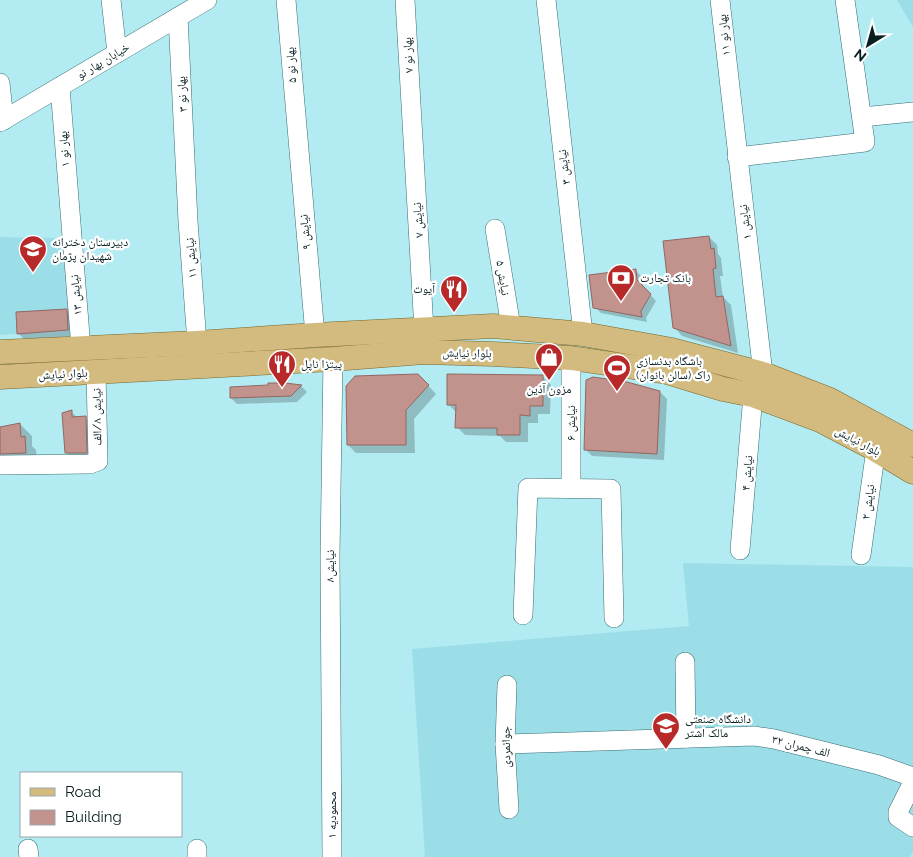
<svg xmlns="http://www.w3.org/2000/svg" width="913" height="857" font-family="Raleway,'Noto Naskh Arabic',sans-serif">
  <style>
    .built { fill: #9cdee7 }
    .shadow { fill: #0003 }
    .building { fill: #c2938d; stroke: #936661 }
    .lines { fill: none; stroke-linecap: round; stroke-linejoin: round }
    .minor-casing { stroke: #376d74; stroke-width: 20 }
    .major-casing { stroke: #786727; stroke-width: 25 }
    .minor { stroke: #fff; stroke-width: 19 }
    .major { stroke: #d3bb7f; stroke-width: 24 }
    .labels { text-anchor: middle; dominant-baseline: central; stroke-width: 4.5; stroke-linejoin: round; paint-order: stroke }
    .street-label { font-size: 12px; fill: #081f22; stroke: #fff }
    .poi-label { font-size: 12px; fill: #081f22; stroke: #fff; text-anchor: start }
  </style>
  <rect width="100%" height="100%" fill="#b2ebf2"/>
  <g class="built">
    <path d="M 897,0 L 913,0 L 913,27 Z"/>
    <path d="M 0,237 L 64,238 L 71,330 L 0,335 Z"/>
    <path d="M 683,563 L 913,567 L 913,852 L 910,857 L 425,857 L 412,649 L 689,626 Z"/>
  </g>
  <g class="shadow">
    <path d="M 709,237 L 717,245 L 718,254 L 721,258 L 723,276 L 720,276 L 723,297 L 731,305 L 738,353 L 682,336 L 674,327 Z"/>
    <path d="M 636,271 L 642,277 L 643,287 L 656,301 L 646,318 L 647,322 L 601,313 L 595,307 Z"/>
    <path d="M 66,310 L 72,316 L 74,336 L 24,339 L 18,333 Z"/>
    <path d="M 418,375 L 436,394 L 414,419 L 415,453 L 356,453 L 348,445 Z"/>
    <path d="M 543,377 L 551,385 L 550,414 L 538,414 L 538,423 L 528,423 L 528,442 L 506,442 L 500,436 L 465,435 L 457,427 L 457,413 L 448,404 Z"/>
    <path d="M 285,384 L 301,386 L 307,392 L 297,402 L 237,404 L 231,398 Z"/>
    <path d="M 660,392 L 667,399 L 664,460 L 592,456 L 585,449 Z"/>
    <path d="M 71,412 L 78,418 L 85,418 L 97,429 L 98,464 L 78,464 L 66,452 Z"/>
    <path d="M 20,424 L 32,436 L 32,446 L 36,450 L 37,465 L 0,469 L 0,428 Z"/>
  </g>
  <g class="building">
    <path d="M 709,236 L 711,249 L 714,248 L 716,268 L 713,269 L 716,297 L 723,296 L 731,346 L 673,328 L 663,241 Z"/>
    <path d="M 636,269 L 637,280 L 651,294 L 641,311 L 642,317 L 593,308 L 589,275 Z"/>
    <path d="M 67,309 L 68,330 L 17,334 L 16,312 Z"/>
    <path d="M 418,374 L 429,385 L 406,410 L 406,445 L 347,445 L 346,386 L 355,376 Z"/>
    <path d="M 447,374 L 543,375 L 543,406 L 530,406 L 530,416 L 520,415 L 520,435 L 497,435 L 497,428 L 455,428 L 456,405 L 447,405 Z"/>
    <path d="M 593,377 L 627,382 L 660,391 L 657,454 L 584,450 L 586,380 Z"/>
    <path d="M 268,383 L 285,383 L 302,385 L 291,396 L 230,398 L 230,387 L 268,385 Z"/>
    <path d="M 72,410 L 72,417 L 86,416 L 87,453 L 65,453 L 62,413 Z"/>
    <path d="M 20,423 L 21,437 L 25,436 L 26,453 L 0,454 L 0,427 Z"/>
  </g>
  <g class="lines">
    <g class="minor-casing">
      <g id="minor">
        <path d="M 111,0 L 117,53"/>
        <path d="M 286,0 L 315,335"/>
        <path d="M 405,0 L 424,330"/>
        <path d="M 546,0 L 583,334"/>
        <path d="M 720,0 L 763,374"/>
        <path d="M 178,17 L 188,221 L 197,343"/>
        <path d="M 0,83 L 4,120"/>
        <path d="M 60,87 L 81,348"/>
        <path d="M 862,117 L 913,112"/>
        <path d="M 0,122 L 207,0"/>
        <path d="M 737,157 L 865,142 L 845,0"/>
        <path d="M 495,229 L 511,327"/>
        <path d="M 0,465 L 90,464 L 98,461 L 96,373"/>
        <path d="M 571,488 L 571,358"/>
        <path d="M 740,550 L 753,395"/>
        <path d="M 861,555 L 876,449"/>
        <path d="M 523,615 L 528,488 L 611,489 L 614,618"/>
        <path d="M 685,662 L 686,738"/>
        <path d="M 507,685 L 505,744 L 509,809"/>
        <path d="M 505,744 L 754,736 L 774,739 L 879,765 L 913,777"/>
        <path d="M 913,782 L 898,812 L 898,817 L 913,827"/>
        <path d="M 28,849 L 29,857"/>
        <path d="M 197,857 L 197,849"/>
        <path d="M 332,857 L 330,557 L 333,359"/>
      </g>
    </g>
    <g class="major-casing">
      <g id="major">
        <path d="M 0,352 L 197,343 L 315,335 L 493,326 L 583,334 L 672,350 L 763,374 L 830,400 L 913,445"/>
        <path d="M 0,377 L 333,359 L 424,352 L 493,354 L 571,358 L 667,372 L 723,389 L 753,395 L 820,420 L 873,448 L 913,472"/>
      </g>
    </g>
    <use href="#minor" class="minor"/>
    <use href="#major" class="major"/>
  </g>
  <defs>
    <g id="school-pin" transform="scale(1.4375)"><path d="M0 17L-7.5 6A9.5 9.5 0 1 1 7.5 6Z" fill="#b82929" stroke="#fff"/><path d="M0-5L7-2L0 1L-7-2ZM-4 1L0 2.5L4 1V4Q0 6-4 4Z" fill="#fff"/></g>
    <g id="bank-pin" transform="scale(1.4375)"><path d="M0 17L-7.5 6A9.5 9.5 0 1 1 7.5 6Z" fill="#b82929" stroke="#fff"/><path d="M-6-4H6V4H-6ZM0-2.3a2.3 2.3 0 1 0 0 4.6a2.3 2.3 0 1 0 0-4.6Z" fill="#fff"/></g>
    <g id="restaurant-pin" transform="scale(1.4375)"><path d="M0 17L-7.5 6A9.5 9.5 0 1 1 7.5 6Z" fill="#b82929" stroke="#fff"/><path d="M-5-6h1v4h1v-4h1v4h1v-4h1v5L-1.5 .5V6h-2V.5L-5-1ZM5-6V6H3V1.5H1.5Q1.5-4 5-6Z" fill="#fff"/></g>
    <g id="shop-pin" transform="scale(1.4375)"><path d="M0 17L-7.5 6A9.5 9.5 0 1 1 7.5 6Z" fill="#b82929" stroke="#fff"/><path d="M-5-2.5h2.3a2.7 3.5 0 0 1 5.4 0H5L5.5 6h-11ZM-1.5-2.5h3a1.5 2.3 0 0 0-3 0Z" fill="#fff"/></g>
    <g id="stadium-pin" transform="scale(1.4375)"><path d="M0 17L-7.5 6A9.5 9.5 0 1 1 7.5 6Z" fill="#b82929" stroke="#fff"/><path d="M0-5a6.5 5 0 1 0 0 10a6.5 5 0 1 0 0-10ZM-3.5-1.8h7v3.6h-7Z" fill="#fff"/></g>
    <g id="university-pin" transform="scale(1.4375)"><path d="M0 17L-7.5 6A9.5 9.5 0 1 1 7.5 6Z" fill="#b82929" stroke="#fff"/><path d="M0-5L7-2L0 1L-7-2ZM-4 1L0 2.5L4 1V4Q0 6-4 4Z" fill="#fff"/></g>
  </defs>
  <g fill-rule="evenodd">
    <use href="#school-pin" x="33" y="249"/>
    <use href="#bank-pin" x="621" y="278"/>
    <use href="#restaurant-pin" x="454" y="289"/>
    <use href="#shop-pin" x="549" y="357"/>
    <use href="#restaurant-pin" x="282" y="364"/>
    <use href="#stadium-pin" x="617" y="368"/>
    <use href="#university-pin" x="666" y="726"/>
  </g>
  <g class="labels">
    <g class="street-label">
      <text transform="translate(724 35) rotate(-96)">۱۱ بهار نو</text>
      <text transform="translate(408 55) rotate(-93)">۷ بهار نو</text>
      <text transform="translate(103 61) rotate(-31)">خیابان بهار نو</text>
      <text transform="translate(291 65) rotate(-94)">۵ بهار نو</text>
      <text transform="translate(182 94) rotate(-93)">۳ بهار نو</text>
      <text transform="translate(64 149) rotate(-94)">۱ بهار نو</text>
      <text transform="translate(564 167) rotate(-97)">نیایش ۳</text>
      <text transform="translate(418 220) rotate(-94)">نیایش ۷</text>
      <text transform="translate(745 222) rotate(-97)">نیایش ۱</text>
      <text transform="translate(305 232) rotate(-95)">نیایش ۹</text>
      <text transform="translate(191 258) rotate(-94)">نیایش ۱۱</text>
      <text transform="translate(503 278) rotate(81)">نیایش ۵</text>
      <text transform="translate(76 295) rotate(-95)">نیایش ۱۳</text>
      <text transform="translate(467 353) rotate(1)">بلوار نیایش</text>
      <text transform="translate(63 374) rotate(-3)">بلوار نیایش</text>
      <text transform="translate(97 417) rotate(-91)">نیایش ۸/الف</text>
      <text transform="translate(571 423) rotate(-90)">نیایش ۶</text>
      <text transform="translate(858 441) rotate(28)">بلوار نیایش</text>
      <text transform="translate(747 473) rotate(-85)">نیایش ۴</text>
      <text transform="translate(868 502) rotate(-82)">نیایش ۲</text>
      <text transform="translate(330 566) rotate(-90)">نیایش۸</text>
      <text transform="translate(801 746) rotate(14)">۳۲ الف چمران</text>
      <text transform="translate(506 747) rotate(-91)">جوانمردی</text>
      <text transform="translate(332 815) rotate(-90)">۱ محمودیه</text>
    </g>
    <g class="poi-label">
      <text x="52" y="242">دبیرستان دخترانه<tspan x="52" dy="14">شهیدان پژمان</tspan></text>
      <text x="640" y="278">بانک تجارت</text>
      <text x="435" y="289" text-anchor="end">آیوت</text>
      <text x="636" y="361">باشگاه بدنسازی<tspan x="636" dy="14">راک (سالن بانوان)</tspan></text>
      <text x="301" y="364">پیتزا ناپل</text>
      <text x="549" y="389" text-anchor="middle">مزون آذین</text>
      <text x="685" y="719">دانشگاه صنعتی<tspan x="685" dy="14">مالک اشتر</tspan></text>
    </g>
  </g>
  <rect x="20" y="772" width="162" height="65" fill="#ffffff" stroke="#9ca5a7"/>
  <rect x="30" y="788" width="25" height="8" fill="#d3bb7f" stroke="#9ca5a7"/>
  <text x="65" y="797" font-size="15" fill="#081f22">Road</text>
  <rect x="30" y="810" width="25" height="15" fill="#c2938d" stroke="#9ca5a7"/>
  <text x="65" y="822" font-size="15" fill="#081f22">Building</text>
  <g transform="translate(868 45) rotate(217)" stroke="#ffffff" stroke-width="4" paint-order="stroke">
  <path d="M0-4L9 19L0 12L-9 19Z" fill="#081f22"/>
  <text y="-8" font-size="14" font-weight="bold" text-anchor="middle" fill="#081f22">N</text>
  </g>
</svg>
